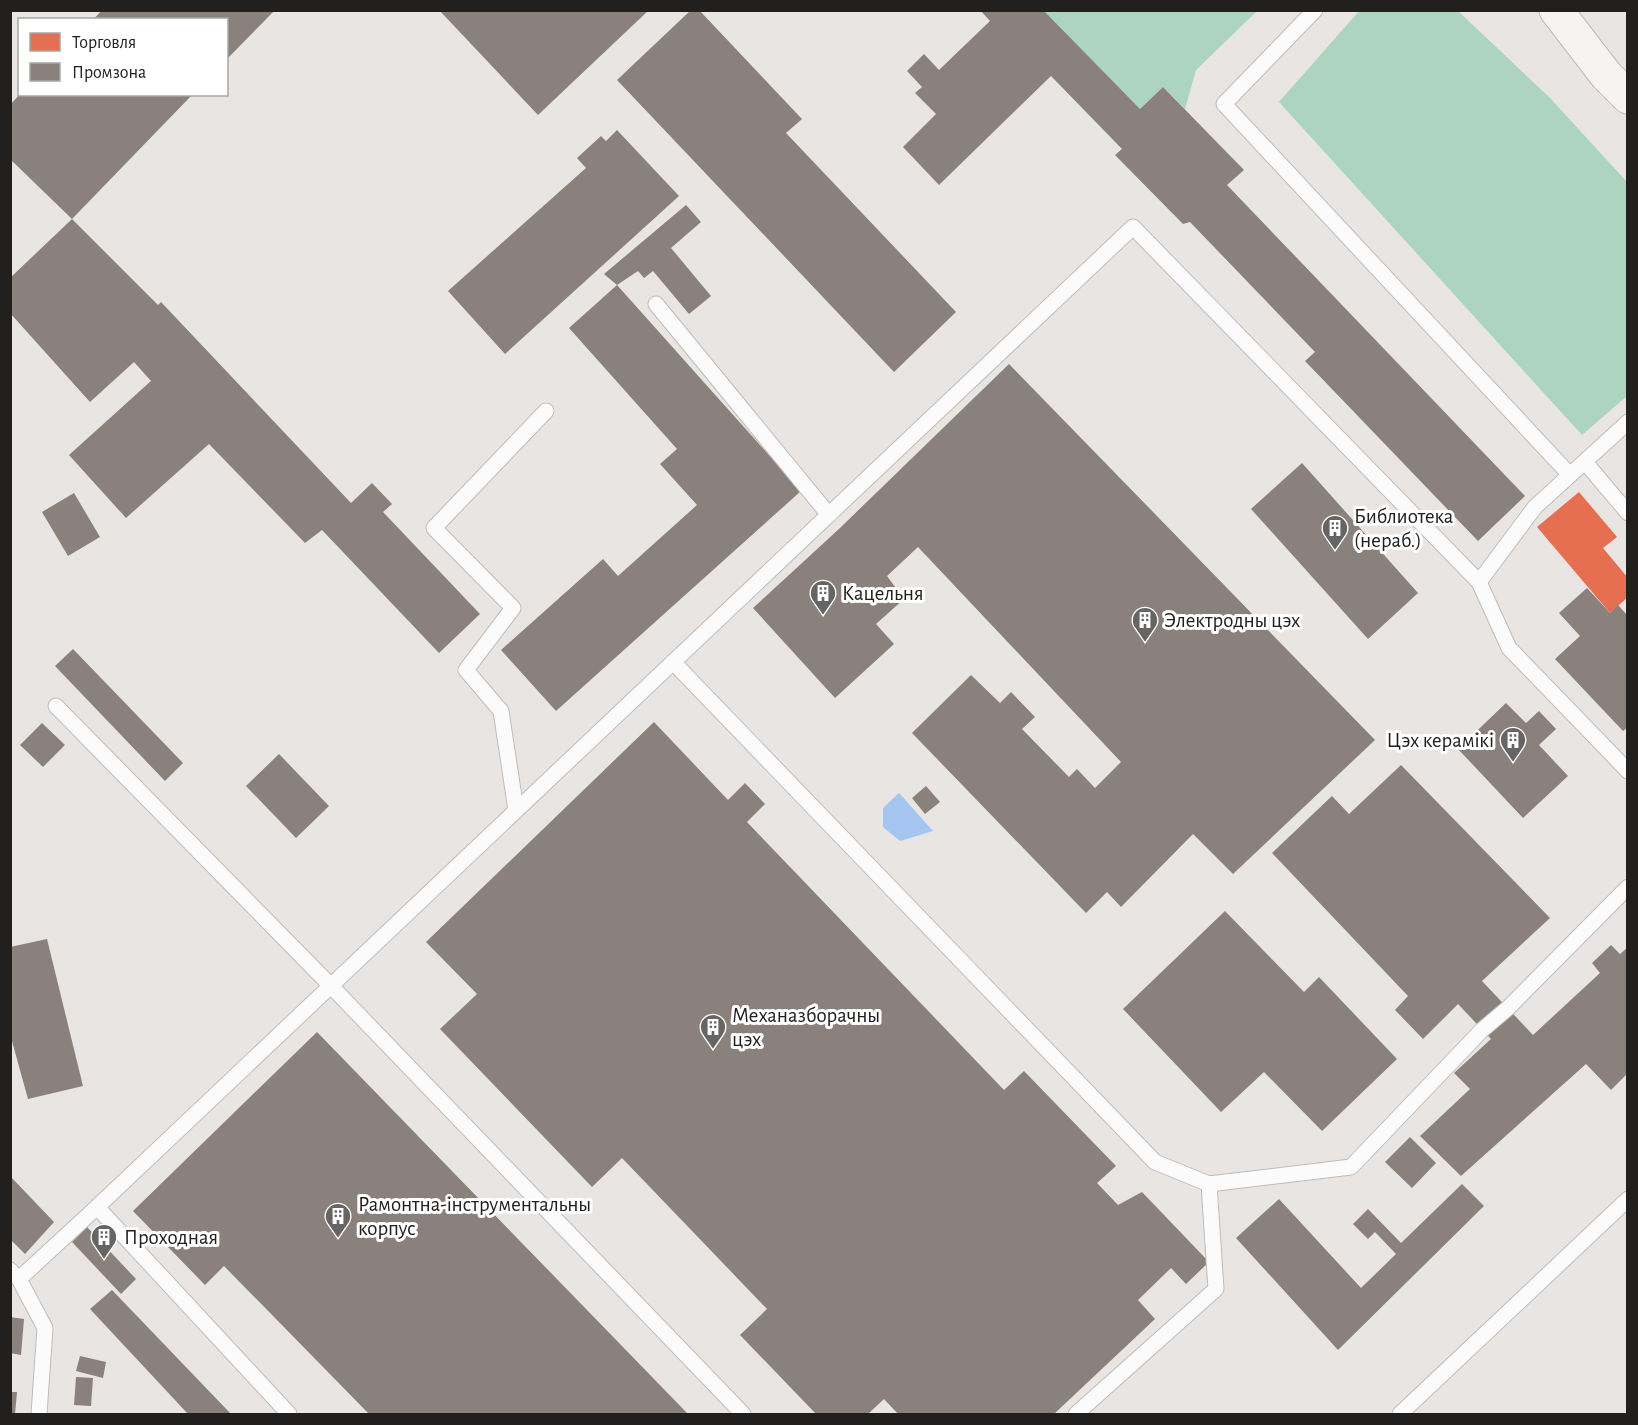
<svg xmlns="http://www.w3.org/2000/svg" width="1638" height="1425" font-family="'Alegreya Sans',sans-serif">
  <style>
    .green { fill: #acd4be }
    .water { fill: #a5c6f0 }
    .shops { fill: #e76f51 }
    .industry { fill: #8a817c }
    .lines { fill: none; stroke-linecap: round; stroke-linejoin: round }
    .service-casing { stroke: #bfbdbc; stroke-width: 17 }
    .primary-casing { stroke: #c0b9b7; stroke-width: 35 }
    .service { stroke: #fcfbfb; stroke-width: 15 }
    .primary { stroke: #f6f3f1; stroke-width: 33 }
    .labels { text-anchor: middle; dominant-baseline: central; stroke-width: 6; stroke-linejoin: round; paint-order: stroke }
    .poi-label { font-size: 21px; fill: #21201f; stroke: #fff; text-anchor: start }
  </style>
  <rect width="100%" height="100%" fill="#e8e5e3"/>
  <g class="green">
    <path d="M 1360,10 L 1458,11 L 1550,98 L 1627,182 L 1627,396 L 1582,435 L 1279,102 Z"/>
    <path d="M 1043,11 L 1257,11 L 1196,70 L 1185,109 L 1163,87 L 1140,109 Z"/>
  </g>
  <path class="water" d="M 899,793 L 933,831 L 900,841 L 883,827 L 883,808 Z"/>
  <path class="shops" d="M 1579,492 L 1617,537 L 1603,548 L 1628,578 L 1628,597 L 1610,613 L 1537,527 Z"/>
  <g class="industry">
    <path d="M 102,10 L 275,10 L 226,60 L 226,20 L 93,20 Z"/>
    <path d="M 439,10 L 649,10 L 538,115 Z"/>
    <path d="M 691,10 L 699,10 L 802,119 L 786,133 L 956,312 L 894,372 L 617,80 Z"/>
    <path d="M 980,10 L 1043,10 L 1140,109 L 1163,87 L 1244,170 L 1227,185 L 1525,496 L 1478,541 L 1305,361 L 1315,352 L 1190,222 L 1183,224 L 1115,155 L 1122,149 L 1051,76 L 939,185 L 903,147 L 936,114 L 915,93 L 922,87 L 907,71 L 924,54 L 939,70 L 990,21 Z"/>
    <path d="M 20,94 L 193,94 L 72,219 L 10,159 L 10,105 Z"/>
    <path d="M 617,130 L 679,196 L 505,354 L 448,291 L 586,168 L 577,158 L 601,136 L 606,141 Z"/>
    <path d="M 686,205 L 701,222 L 671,248 L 711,296 L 689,314 L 653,271 L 644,278 L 638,271 L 617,285 L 604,274 Z"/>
    <path d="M 72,219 L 158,305 L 161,302 L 351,503 L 372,483 L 392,504 L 383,512 L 480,614 L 439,653 L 322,530 L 305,543 L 209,444 L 126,518 L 69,455 L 151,381 L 134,362 L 90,402 L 10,313 L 10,278 Z"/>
    <path d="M 617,285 L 801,491 L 556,711 L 501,650 L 603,559 L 618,576 L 697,505 L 660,464 L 677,449 L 569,328 Z"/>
    <path d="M 1009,364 L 1375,740 L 1233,874 L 1193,834 L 1121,907 L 1107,892 L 1086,913 L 912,733 L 971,675 L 1000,703 L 1011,692 L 1035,717 L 1022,729 L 1069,777 L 1077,769 L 1095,788 L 1121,762 L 918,547 L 887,576 L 904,599 L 876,624 L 894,644 L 835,698 L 753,608 L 840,528 Z"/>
    <path d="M 1302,463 L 1418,593 L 1368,639 L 1251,509 Z"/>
    <path d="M 74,493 L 100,537 L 68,556 L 42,512 Z"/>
    <path d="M 1587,588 L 1610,613 L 1618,605 L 1628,616 L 1628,727 L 1623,731 L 1555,659 L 1580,636 L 1559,613 Z"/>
    <path d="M 73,649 L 183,763 L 165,781 L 55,666 Z"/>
    <path d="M 1506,703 L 1526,723 L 1539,711 L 1556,729 L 1539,745 L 1568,776 L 1523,818 L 1458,749 Z"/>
    <path d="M 654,722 L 728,800 L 745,783 L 765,804 L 747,822 L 1004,1090 L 1024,1071 L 1116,1166 L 1097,1183 L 1118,1205 L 1142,1192 L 1209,1262 L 1186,1284 L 1171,1268 L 1138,1300 L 1155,1319 L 1054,1414 L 898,1414 L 884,1399 L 868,1414 L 816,1414 L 740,1335 L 767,1309 L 622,1158 L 592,1187 L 440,1029 L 477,994 L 426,942 Z"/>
    <path d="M 42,723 L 65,745 L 43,767 L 20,745 Z"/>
    <path d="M 279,754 L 329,806 L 296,838 L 246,786 Z"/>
    <path d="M 1401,765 L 1550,918 L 1482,981 L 1533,1035 L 1600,973 L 1592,963 L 1611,945 L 1620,954 L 1628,947 L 1628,1073 L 1611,1090 L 1586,1064 L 1461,1176 L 1420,1136 L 1470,1089 L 1454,1073 L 1491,1039 L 1458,1004 L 1423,1039 L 1395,1010 L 1408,996 L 1272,853 L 1332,796 L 1349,814 Z"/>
    <path d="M 926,786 L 940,802 L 925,814 L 912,798 Z"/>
    <path d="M 1225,911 L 1304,992 L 1319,977 L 1397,1059 L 1322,1131 L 1264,1072 L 1221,1112 L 1123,1009 Z"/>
    <path d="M 47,939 L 83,1086 L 28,1099 L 10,1034 L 10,947 Z"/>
    <path d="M 317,1032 L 688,1414 L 369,1414 L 224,1266 L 205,1285 L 133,1211 Z"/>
    <path d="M 1410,1137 L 1436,1163 L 1412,1188 L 1385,1162 Z"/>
    <path d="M 10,1176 L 54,1222 L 25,1254 L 10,1239 Z"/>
    <path d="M 1462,1184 L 1484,1206 L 1338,1350 L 1236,1238 L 1279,1199 L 1361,1288 L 1396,1254 L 1375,1232 L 1368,1239 L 1353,1224 L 1368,1209 L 1401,1243 Z"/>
    <path d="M 87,1227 L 136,1279 L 121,1294 L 72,1242 Z"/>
    <path d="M 112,1290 L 231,1414 L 188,1414 L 90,1309 Z"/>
    <path d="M 10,1317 L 24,1319 L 21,1355 L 10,1353 Z"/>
    <path d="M 80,1356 L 106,1362 L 103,1378 L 76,1371 Z"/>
    <path d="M 76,1377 L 93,1378 L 91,1406 L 74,1405 Z"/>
    <path d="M 10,1392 L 17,1392 L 15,1414 L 10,1414 Z"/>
  </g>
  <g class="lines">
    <g class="service-casing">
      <g id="service">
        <path d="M 1315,10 L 1224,104 L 1570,475 L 1628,422"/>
        <path d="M 656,304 L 829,515"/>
        <path d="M 1585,462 L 1628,513"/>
        <path d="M 1479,582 L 1509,648 L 1628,771"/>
        <path d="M 673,662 L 1155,1162 L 1209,1184 L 1351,1167 L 1482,1030 L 1508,1008 L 1628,887"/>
        <path d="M 56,706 L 331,986 L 743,1414"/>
        <path d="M 516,810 L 501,711 L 466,670 L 513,608 L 434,528 L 546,411"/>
        <path d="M 10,1270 L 19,1279 L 45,1328 L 39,1414"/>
        <path d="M 19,1279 L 97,1207"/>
        <path d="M 289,1414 L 97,1207 L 1133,227 L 1479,582 L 1535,507 L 1570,475"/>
        <path d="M 1076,1414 L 1216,1289 L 1209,1184"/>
        <path d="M 1400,1414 L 1628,1199"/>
      </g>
    </g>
    <g class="primary-casing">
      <path id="primary" d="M 1556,10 L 1606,75 L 1628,97"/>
    </g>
    <use href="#service" class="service"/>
    <use href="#primary" class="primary"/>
  </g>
  <defs>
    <g id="building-pin" transform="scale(1.35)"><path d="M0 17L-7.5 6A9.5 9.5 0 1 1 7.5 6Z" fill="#676564" stroke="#fff"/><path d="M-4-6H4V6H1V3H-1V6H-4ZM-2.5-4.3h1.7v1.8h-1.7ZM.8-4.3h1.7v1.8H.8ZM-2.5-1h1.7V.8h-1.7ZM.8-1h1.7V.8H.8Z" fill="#fff"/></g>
  </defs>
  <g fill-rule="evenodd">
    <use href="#building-pin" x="1335" y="528"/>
    <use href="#building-pin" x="823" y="593"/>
    <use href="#building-pin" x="1145" y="620"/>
    <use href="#building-pin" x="1513" y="740"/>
    <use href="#building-pin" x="713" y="1027"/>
    <use href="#building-pin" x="338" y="1216"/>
    <use href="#building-pin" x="104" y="1237"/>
  </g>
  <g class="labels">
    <g class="poi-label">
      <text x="1354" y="516">Библиотека<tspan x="1354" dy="24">(нераб.)</tspan></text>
      <text x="842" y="593">Кацельня</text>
      <text x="1164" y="620">Электродны цэх</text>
      <text x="1494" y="740" text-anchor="end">Цэх керамікі</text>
      <text x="732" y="1015">Механазборачны<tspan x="732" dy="24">цэх</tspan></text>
      <text x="358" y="1204">Рамонтна-інструментальны<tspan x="358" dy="24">корпус</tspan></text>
      <text x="124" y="1237">Проходная</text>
    </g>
  </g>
  <rect width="1638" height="1425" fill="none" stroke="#21201f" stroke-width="24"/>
  <rect x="18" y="18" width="210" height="78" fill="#ffffff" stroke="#a6a6a5" stroke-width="1.5"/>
  <rect x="30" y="33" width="30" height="18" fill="#e76f51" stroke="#a6a6a5" stroke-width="1.5"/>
  <text x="72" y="48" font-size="18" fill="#21201f">Торговля</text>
  <rect x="30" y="63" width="30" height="18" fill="#8a817c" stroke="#a6a6a5" stroke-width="1.5"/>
  <text x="72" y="78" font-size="18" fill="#21201f">Промзона</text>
</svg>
